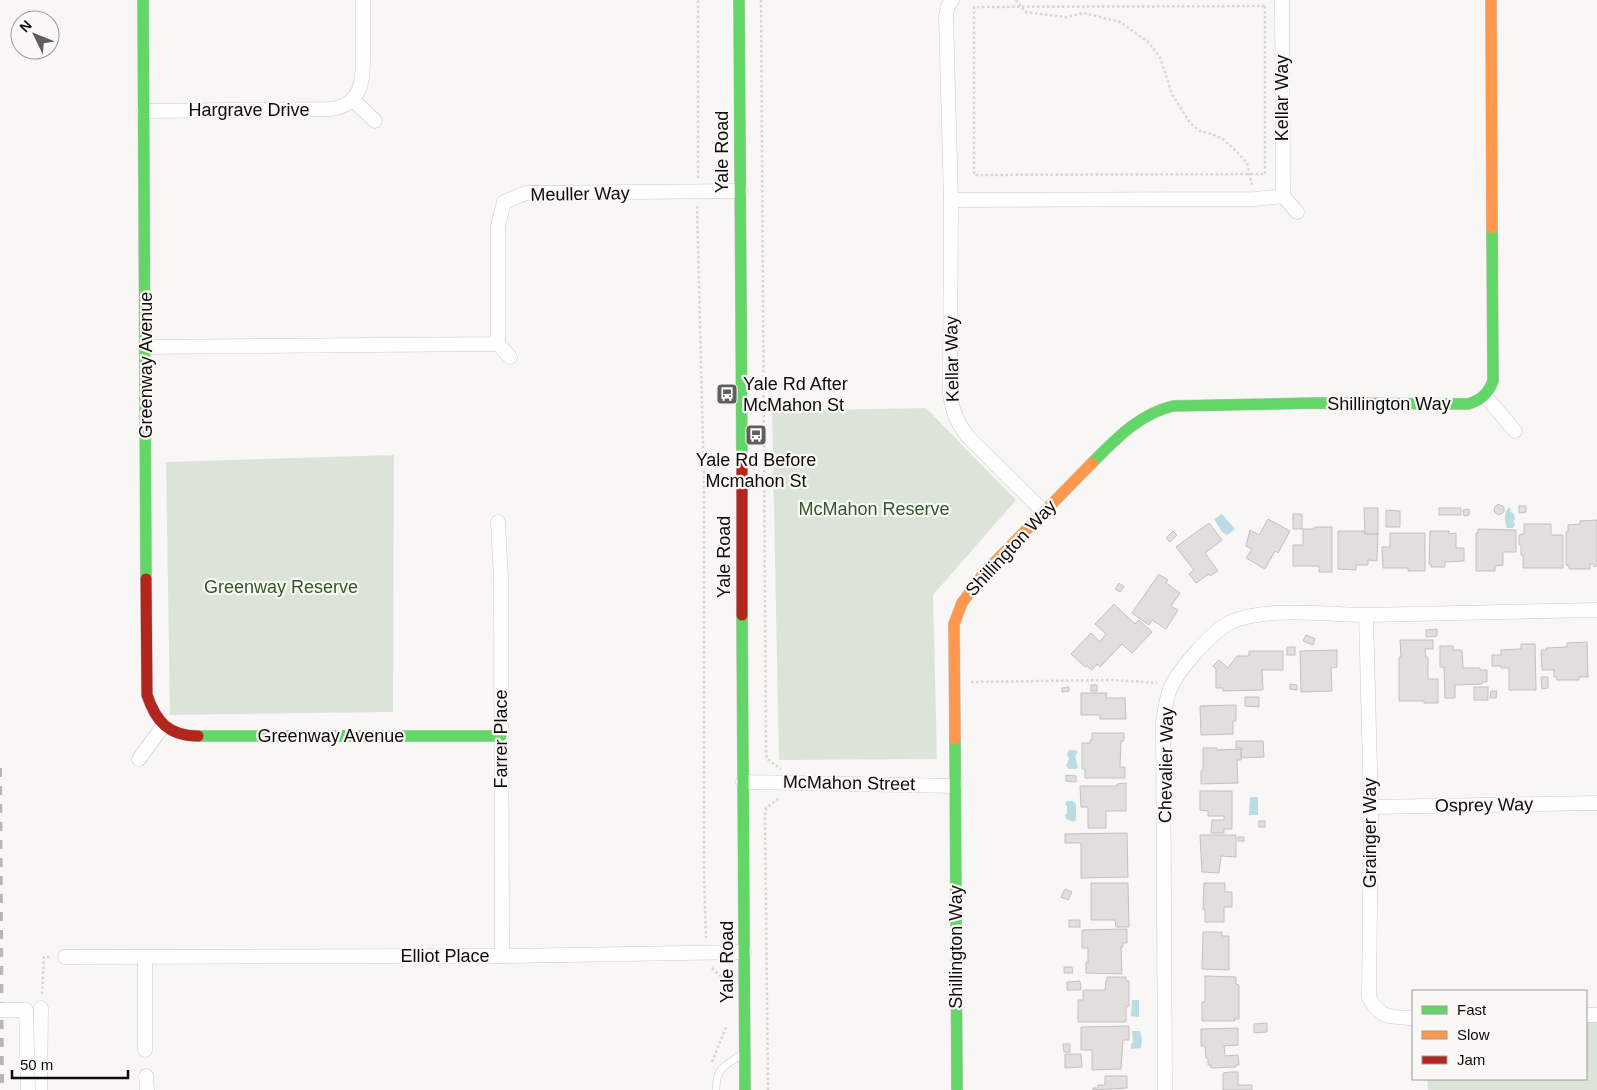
<svg xmlns="http://www.w3.org/2000/svg" width="1597" height="1090" font-family="Arial,sans-serif">
  <style>
    .green { fill: #dce4d9 }
    .water { fill: #bbdce3 }
    .building { fill: #e0dede; stroke: #c2c1c0 }
    .lines { fill: none; stroke-linecap: round; stroke-linejoin: round }
    .lane-casing { stroke: #cbcac9; stroke-width: 8 }
    .street-casing { stroke: #cbcac9; stroke-width: 15 }
    .fast-casing { stroke: #cbcac9; stroke-width: 12 }
    .slow-casing { stroke: #cbcac9; stroke-width: 12 }
    .jam-casing { stroke: #cbcac9; stroke-width: 12 }
    .path { stroke: #d5d5d4; stroke-width: 2.5; stroke-dasharray: 2.5 2.5; stroke-linecap: butt }
    .lane { stroke: #fefefe; stroke-width: 7 }
    .street { stroke: #fefefe; stroke-width: 14 }
    .fast { stroke: #63d668; stroke-width: 11 }
    .slow { stroke: #ff974d; stroke-width: 11 }
    .jam { stroke: #b3261e; stroke-width: 11 }
    .rail { stroke: #b7b6b5; stroke-width: 4; stroke-dasharray: 9 9; stroke-linecap: butt }
    .street-bridge-casing { stroke: #cbcac9; stroke-width: 15; stroke-linecap: butt }
    .street-bridge { stroke: #fefefe; stroke-width: 14 }
    .labels { text-anchor: middle; dominant-baseline: central; stroke-width: 4.5; stroke-linejoin: round; paint-order: stroke }
    .street-label { font-size: 18px; fill: #0d0c0b; stroke: #faf8f4 }
    .poi-label { font-size: 18px; fill: #0d0c0b; stroke: #faf8f4; text-anchor: start }
    .park-label { font-size: 18px; fill: #31572b; stroke: #faf8f4 }
  </style>
  <rect width="100%" height="100%" fill="#f9f7f5"/>
  <g class="green">
    <path d="M 926,408 L 1016,500 L 933,595 L 937,759 L 779,760 L 772,411 Z"/>
    <path d="M 394,455 L 393,712 L 170,715 L 166,462 Z"/>
    <path d="M 1586,1015 L 1597,1015 L 1597,1090 L 1428,1090 L 1427,1079 L 1586,1079 Z"/>
  </g>
  <g class="water">
    <path d="M 1509,507 L 1511,510 L 1510,511 L 1514,514 L 1515,520 L 1513,521 L 1515,524 L 1513,528 L 1507,528 C 1504,521 1504,512 1509,507 Z"/>
    <path d="M 1222,514 L 1235,529 L 1227,535 L 1222,532 L 1214,519 Z"/>
    <path d="M 1069,750 L 1075,750 L 1078,752 L 1075,756 L 1078,767 L 1076,769 L 1069,769 L 1066,766 L 1069,759 L 1067,754 Z"/>
    <path d="M 1250,797 L 1258,797 L 1258,815 L 1249,815 Z"/>
    <path d="M 1067,801 L 1073,801 L 1076,804 L 1076,820 L 1074,822 L 1066,819 L 1065,815 L 1067,814 L 1067,806 L 1065,804 Z"/>
    <path d="M 1132,1000 L 1139,1000 L 1139,1017 L 1131,1016 Z"/>
    <path d="M 1132,1031 L 1140,1031 L 1142,1039 L 1141,1048 L 1131,1049 L 1131,1044 L 1133,1042 Z"/>
  </g>
  <g class="building">
    <path d="M 1498,504 L 1504,507 L 1504,512 L 1499,515 L 1495,513 L 1494,508 Z"/>
    <path d="M 1519,506 L 1526,506 L 1526,512 L 1519,513 Z"/>
    <path d="M 1364,508 L 1378,508 L 1378,534 L 1365,534 Z"/>
    <rect x="1439" y="508" width="22" height="7"/>
    <path d="M 1469,509 L 1469,515 L 1464,516 L 1463,510 Z"/>
    <path d="M 1386,510 L 1400,511 L 1400,527 L 1386,527 Z"/>
    <rect x="1293" y="514" width="9" height="15"/>
    <path d="M 1268,519 L 1290,531 L 1278,553 L 1275,551 L 1265,569 L 1246,558 L 1252,549 L 1246,546 L 1250,530 L 1259,535 Z"/>
    <path d="M 1597,520 L 1597,566 L 1594,567 L 1594,564 L 1590,564 L 1590,569 L 1569,569 L 1569,566 L 1566,565 L 1566,532 L 1568,532 L 1568,525 L 1580,524 L 1580,521 Z"/>
    <path d="M 1209,523 L 1222,540 L 1205,553 L 1218,571 L 1210,576 L 1209,574 L 1196,583 L 1189,574 L 1194,570 L 1176,547 Z"/>
    <path d="M 1524,524 L 1551,524 L 1551,535 L 1563,535 L 1563,568 L 1523,568 L 1523,555 L 1521,555 L 1521,545 L 1519,545 L 1519,535 L 1524,534 Z"/>
    <path d="M 1315,527 L 1332,527 L 1332,572 L 1319,572 L 1319,566 L 1293,566 L 1293,545 L 1303,545 L 1303,529 L 1314,529 Z"/>
    <path d="M 1478,529 L 1516,530 L 1516,552 L 1503,552 L 1503,565 L 1495,566 L 1495,571 L 1476,571 L 1476,533 L 1478,533 Z"/>
    <path d="M 1173,531 L 1177,535 L 1170,542 L 1166,538 Z"/>
    <path d="M 1338,531 L 1364,531 L 1365,534 L 1378,534 L 1377,561 L 1368,560 L 1368,565 L 1356,565 L 1356,570 L 1338,569 Z"/>
    <path d="M 1430,531 L 1449,531 L 1449,534 L 1456,533 L 1456,548 L 1464,548 L 1464,561 L 1445,562 L 1445,567 L 1431,567 L 1431,564 L 1429,564 Z"/>
    <path d="M 1390,533 L 1425,533 L 1425,571 L 1408,571 L 1408,568 L 1383,568 L 1382,547 L 1390,547 Z"/>
    <path d="M 1159,574 L 1168,580 L 1166,583 L 1180,593 L 1171,606 L 1178,610 L 1166,629 L 1152,620 L 1149,625 L 1132,613 Z"/>
    <path d="M 1119,583 L 1124,587 L 1120,592 L 1115,589 Z"/>
    <path d="M 1114,604 L 1135,624 L 1139,620 L 1152,632 L 1132,653 L 1122,644 L 1100,667 L 1097,664 L 1092,670 L 1087,666 L 1085,667 L 1071,654 L 1091,633 L 1100,642 L 1106,634 L 1095,624 Z"/>
    <path d="M 1437,629 L 1437,636 L 1426,637 L 1426,630 Z"/>
    <path d="M 1306,635 L 1315,639 L 1313,645 L 1303,641 Z"/>
    <path d="M 1400,640 L 1433,640 L 1433,649 L 1425,649 L 1426,657 L 1428,657 L 1428,679 L 1438,679 L 1438,703 L 1424,703 L 1424,701 L 1399,701 L 1399,657 L 1401,657 Z"/>
    <path d="M 1587,642 L 1588,677 L 1579,677 L 1579,680 L 1557,680 L 1556,677 L 1554,677 L 1554,670 L 1542,670 L 1541,650 L 1546,650 L 1546,648 L 1567,647 L 1567,643 Z"/>
    <path d="M 1521,644 L 1535,644 L 1536,690 L 1509,690 L 1509,668 L 1501,668 L 1501,666 L 1492,666 L 1492,655 L 1501,655 L 1501,650 L 1521,649 Z"/>
    <path d="M 1440,646 L 1453,646 L 1453,650 L 1462,650 L 1463,668 L 1480,668 L 1480,670 L 1487,670 L 1487,682 L 1482,682 L 1482,684 L 1455,685 L 1455,698 L 1445,698 L 1444,667 L 1440,667 Z"/>
    <rect x="1287" y="647" width="8" height="8"/>
    <path d="M 1337,650 L 1337,667 L 1331,668 L 1332,691 L 1301,692 L 1300,651 Z"/>
    <path d="M 1249,651 L 1283,651 L 1283,670 L 1262,670 L 1263,690 L 1223,691 L 1223,688 L 1216,688 L 1216,669 L 1213,666 L 1219,660 L 1228,668 L 1237,656 L 1249,656 Z"/>
    <path d="M 1541,677 L 1548,677 L 1548,688 L 1542,689 Z"/>
    <path d="M 1290,684 L 1297,685 L 1297,690 L 1290,689 Z"/>
    <rect x="1091" y="685" width="6" height="6"/>
    <path d="M 1069,687 L 1069,691 L 1062,692 L 1062,688 Z"/>
    <rect x="1474" y="687" width="14" height="13"/>
    <path d="M 1491,691 L 1497,691 L 1496,698 L 1490,698 Z"/>
    <path d="M 1081,693 L 1107,693 L 1106,698 L 1125,698 L 1126,719 L 1100,719 L 1100,715 L 1081,715 Z"/>
    <path d="M 1245,697 L 1259,697 L 1259,707 L 1245,706 Z"/>
    <path d="M 1236,705 L 1236,721 L 1233,721 L 1233,734 L 1201,735 L 1200,706 Z"/>
    <path d="M 1092,733 L 1124,733 L 1124,741 L 1121,741 L 1120,767 L 1125,767 L 1125,778 L 1085,778 L 1085,769 L 1082,769 L 1082,743 L 1090,743 L 1090,740 L 1092,740 Z"/>
    <path d="M 1236,741 L 1263,741 L 1264,757 L 1241,758 L 1242,748 L 1236,748 Z"/>
    <path d="M 1203,748 L 1217,748 L 1217,750 L 1241,749 L 1241,760 L 1237,760 L 1238,783 L 1201,784 L 1201,771 L 1203,771 Z"/>
    <path d="M 1066,775 L 1076,776 L 1076,782 L 1066,781 Z"/>
    <path d="M 1126,783 L 1126,811 L 1106,811 L 1106,828 L 1088,828 L 1088,807 L 1081,807 L 1080,786 L 1117,786 L 1117,784 Z"/>
    <path d="M 1200,791 L 1232,791 L 1232,829 L 1224,829 L 1224,833 L 1211,833 L 1212,820 L 1224,820 L 1224,816 L 1208,816 L 1208,811 L 1200,810 Z"/>
    <rect x="1259" y="821" width="6" height="6"/>
    <path d="M 1127,833 L 1128,877 L 1081,878 L 1081,843 L 1065,843 L 1065,834 Z"/>
    <path d="M 1200,835 L 1236,835 L 1236,857 L 1221,856 L 1219,873 L 1202,872 Z"/>
    <rect x="1238" y="837" width="6" height="4"/>
    <path d="M 1091,883 L 1128,883 L 1129,927 L 1116,927 L 1115,920 L 1091,920 Z"/>
    <path d="M 1204,883 L 1225,883 L 1225,892 L 1232,892 L 1232,907 L 1224,907 L 1224,922 L 1205,922 L 1205,909 L 1203,909 Z"/>
    <path d="M 1065,889 L 1072,892 L 1068,900 L 1061,897 Z"/>
    <rect x="1069" y="920" width="11" height="7"/>
    <path d="M 1127,929 L 1127,943 L 1123,943 L 1123,947 L 1121,947 L 1122,974 L 1086,973 L 1086,962 L 1088,963 L 1088,948 L 1082,948 L 1082,930 Z"/>
    <path d="M 1203,932 L 1222,932 L 1222,936 L 1229,936 L 1229,970 L 1202,969 Z"/>
    <path d="M 1064,967 L 1072,967 L 1073,973 L 1064,973 Z"/>
    <path d="M 1205,976 L 1236,977 L 1236,984 L 1239,985 L 1239,1019 L 1234,1019 L 1235,1021 L 1202,1021 L 1202,1002 L 1205,1002 Z"/>
    <path d="M 1107,977 L 1126,977 L 1126,981 L 1129,981 L 1129,1006 L 1126,1007 L 1126,1022 L 1078,1022 L 1078,1000 L 1083,1000 L 1083,990 L 1105,990 L 1106,981 L 1107,981 Z"/>
    <path d="M 1080,981 L 1081,990 L 1067,990 L 1067,982 Z"/>
    <path d="M 1267,1023 L 1267,1032 L 1254,1033 L 1254,1024 Z"/>
    <path d="M 1129,1026 L 1129,1040 L 1123,1040 L 1121,1069 L 1092,1070 L 1092,1050 L 1081,1050 L 1081,1027 Z"/>
    <path d="M 1238,1028 L 1238,1045 L 1224,1046 L 1225,1056 L 1238,1055 L 1239,1065 L 1236,1065 L 1236,1067 L 1211,1068 L 1211,1065 L 1208,1065 L 1208,1058 L 1206,1058 L 1205,1046 L 1201,1046 L 1201,1029 Z"/>
    <path d="M 1063,1044 L 1070,1044 L 1070,1052 L 1064,1052 Z"/>
    <path d="M 1065,1054 L 1081,1054 L 1082,1067 L 1065,1068 Z"/>
    <path d="M 1230,1072 L 1238,1072 L 1238,1085 L 1252,1085 L 1252,1090 L 1223,1090 L 1223,1073 Z"/>
    <path d="M 1105,1076 L 1127,1076 L 1127,1088 L 1093,1090 L 1093,1088 L 1098,1088 L 1098,1085 L 1105,1085 Z"/>
  </g>
  <g class="lines">
    <g class="lane-casing">
      <path id="lane" d="M 716,1090 C 716,1068 724,1066 741,1055"/>
    </g>
    <g class="street-casing">
      <g id="street">
        <path d="M 952,0 L 948,6 L 946,16 L 951,200 L 950,394 C 953,413 957,423 969,438 L 1044,512"/>
        <path d="M 1282,0 L 1283,196 L 1297,212"/>
        <path d="M 352,99 L 375,121"/>
        <path d="M 144,111 L 330,109 C 365,105 363,76 363,48 C 363,32 363,16 363,0"/>
        <path d="M 951,200 L 1255,199 L 1283,196"/>
        <path d="M 498,344 L 510,357"/>
        <path d="M 145,347 L 498,344 L 498,225 L 504,202 L 526,193 L 740,191"/>
        <path d="M 1486,397 L 1515,431"/>
        <path d="M 498,522 L 501,580 L 502,956"/>
        <path d="M 1366,615 L 1371,807 L 1369,997 C 1380,1019 1391,1017 1413,1018"/>
        <path d="M 139,759 L 163,726"/>
        <path d="M 743,782 L 955,786"/>
        <path d="M 1371,807 L 1597,803"/>
        <path d="M 65,957 L 502,956 L 744,952"/>
        <path d="M 145,957 L 145,1050"/>
        <path d="M 1586,1015 L 1597,1015"/>
        <path d="M 146,1076 L 147,1090"/>
        <path d="M 40,1090 L 41,1008"/>
        <path d="M 1165,1090 L 1163,722 C 1165,711 1166,699 1170,689 C 1178,670 1213,630 1231,622 C 1268,606 1326,615 1366,615 C 1443,614 1520,612 1597,610"/>
      </g>
    </g>
    <g class="fast-casing">
      <g id="fast">
        <path d="M 143,0 L 146,579"/>
        <path d="M 739,0 L 742,463"/>
        <path d="M 1092,463 C 1116,439 1139,414 1173,406 L 1317,403 L 1468,404 C 1481,400 1488,394 1493,381 L 1492,228"/>
        <path d="M 742,615 L 745,1090"/>
        <path d="M 198,736 L 501,736"/>
        <path d="M 955,739 L 957,1090"/>
      </g>
    </g>
    <g class="slow-casing">
      <g id="slow">
        <path d="M 1491,0 L 1492,228"/>
        <path d="M 955,739 L 954,624 L 962,603 L 984,573 L 1092,463"/>
      </g>
    </g>
    <g class="jam-casing">
      <g id="jam">
        <path d="M 742,463 L 742,615"/>
        <path d="M 146,579 L 147,695 C 156,722 169,736 198,736"/>
      </g>
    </g>
    <g class="path">
      <path d="M 761,0 L 766,751 L 767,759 L 781,769"/>
      <path d="M 1016,0 L 1025,12 L 1066,17 L 1084,13 L 1120,22 L 1148,42 L 1160,57 L 1172,94 L 1190,123 L 1200,131 L 1212,134 L 1223,139 L 1236,151 L 1247,163 L 1252,185"/>
      <path d="M 1265,6 L 1265,174 L 974,175 L 974,7 Z"/>
      <path d="M 698,178 L 698,0"/>
      <path d="M 697,206 L 704,484 L 704,874 L 706,938"/>
      <path d="M 971,682 L 1113,680 L 1157,683"/>
      <path d="M 712,968 L 726,981"/>
      <path d="M 42,994 L 44,957 L 51,957"/>
      <path d="M 712,1062 L 726,1027"/>
      <path d="M 768,1090 L 765,816 L 766,808 L 779,798"/>
    </g>
    <use href="#lane" class="lane"/>
    <use href="#street" class="street"/>
    <use href="#fast" class="fast"/>
    <use href="#slow" class="slow"/>
    <use href="#jam" class="jam"/>
    <path class="rail" d="M 0,768 L 2,1090"/>
    <g class="street-bridge-casing">
      <path id="street-bridge" d="M 0,1010 L 26,1010 L 28,1090"/>
    </g>
    <use href="#street-bridge" class="street-bridge"/>
  </g>
  <defs>
    <g id="bus-square" transform="scale(1.125)"><rect x="-9" y="-9" width="18" height="18" rx="4" fill="#605e5d" stroke="#faf8f4"/><path d="M-5-6H5V4H4V6H2V4H-2V6H-4V4H-5ZM-3.5-4V0h7V-4ZM-3.5 1.2v1.5H-2V1.2ZM2 1.2v1.5H3.5V1.2Z" fill="#fff"/></g>
  </defs>
  <g fill-rule="evenodd">
    <use href="#bus-square" x="727" y="394"/>
    <use href="#bus-square" x="756" y="435"/>
  </g>
  <g class="labels">
    <g class="street-label">
      <text transform="translate(1282 98) rotate(-90)">Kellar Way</text>
      <text x="249" y="110">Hargrave Drive</text>
      <text transform="translate(722 152) rotate(-90)">Yale Road</text>
      <text transform="translate(580 194) rotate(-1)">Meuller Way</text>
      <text transform="translate(952 359) rotate(-91)">Kellar Way</text>
      <text transform="translate(146 365) rotate(-90)">Greenway Avenue</text>
      <text x="1389" y="404">Shillington Way</text>
      <text transform="translate(1011 548) rotate(-47)">Shillington Way</text>
      <text transform="translate(724 557) rotate(-90)">Yale Road</text>
      <text x="331" y="736">Greenway Avenue</text>
      <text transform="translate(501 739) rotate(-90)">Farrer Place</text>
      <text transform="translate(1166 765) rotate(-89)">Chevalier Way</text>
      <text transform="translate(849 783) rotate(1)">McMahon Street</text>
      <text transform="translate(1484 805) rotate(-1)">Osprey Way</text>
      <text transform="translate(1370 833) rotate(-90)">Grainger Way</text>
      <text transform="translate(956 947) rotate(-90)">Shillington Way</text>
      <text x="445" y="956">Elliot Place</text>
      <text transform="translate(727 962) rotate(-90)">Yale Road</text>
    </g>
    <g class="poi-label">
      <text x="743" y="384">Yale Rd After<tspan x="743" dy="21">McMahon St</tspan></text>
      <text x="756" y="460" text-anchor="middle">Yale Rd Before<tspan x="756" dy="21">Mcmahon St</tspan></text>
    </g>
    <g class="park-label">
      <text x="874" y="509">McMahon Reserve</text>
      <text x="281" y="587">Greenway Reserve</text>
    </g>
  </g>
  <rect x="1412" y="990" width="175" height="90" fill="#faf8f4" stroke="#9b9a97"/>
  <rect x="1422" y="1006" width="25" height="8" fill="#63d668" stroke="#9b9a97"/>
  <text x="1457" y="1015" font-size="15" fill="#0d0c0b">Fast</text>
  <rect x="1422" y="1031" width="25" height="8" fill="#ff974d" stroke="#9b9a97"/>
  <text x="1457" y="1040" font-size="15" fill="#0d0c0b">Slow</text>
  <rect x="1422" y="1056" width="25" height="8" fill="#b3261e" stroke="#9b9a97"/>
  <text x="1457" y="1065" font-size="15" fill="#0d0c0b">Jam</text>
  <g transform="translate(35 35) rotate(313)"><circle r="24" fill="#faf8f4" stroke="#9b9a97"/>
  <path d="M0-4L9 19L0 12L-9 19Z" fill="#605e5d"/>
  <text y="-8" font-size="14" font-weight="bold" text-anchor="middle" fill="#0d0c0b">N</text>
  </g>
  <path d="M12 1070v8h116v-8" fill="none" stroke="#0d0c0b" stroke-width="2.5"/>
  <text x="20" y="1070" font-size="15" fill="#0d0c0b" stroke="#faf8f4" stroke-width="4" paint-order="stroke">50 m</text>
</svg>
